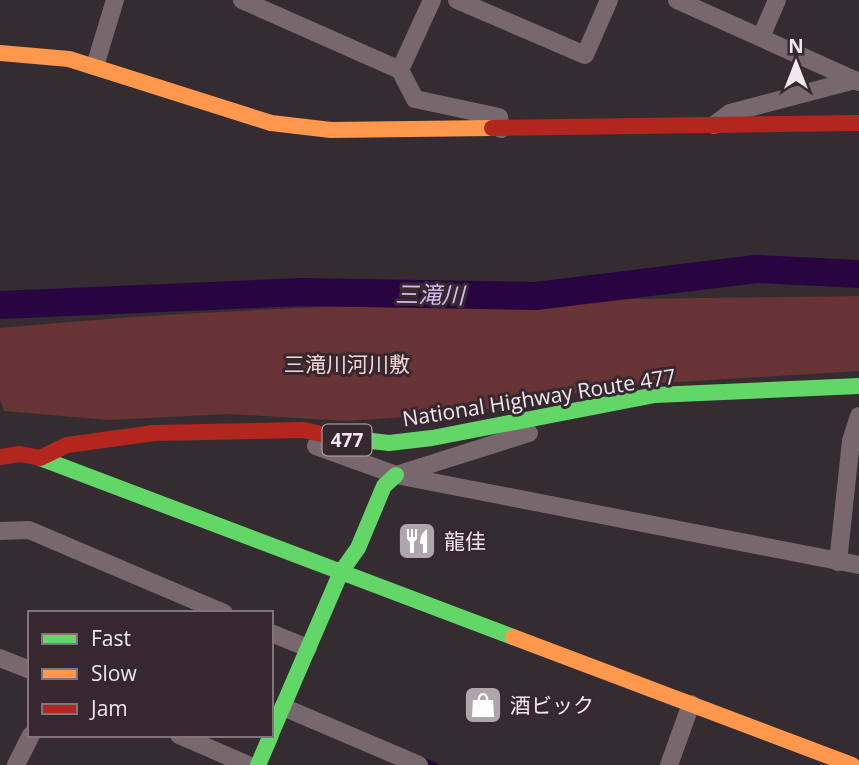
<svg xmlns="http://www.w3.org/2000/svg" width="859" height="765" font-family="'Open Sans','Noto Sans JP',sans-serif">
  <style>
    .green { fill: #683334 }
    .lines { fill: none; stroke-linecap: round; stroke-linejoin: round }
    .stream { stroke: #280440; stroke-width: 4.5 }
    .river { stroke: #280440; stroke-width: 28 }
    .street { stroke: #78676c; stroke-width: 18 }
    .fast { stroke: #63d668; stroke-width: 16 }
    .slow { stroke: #ff974d; stroke-width: 16 }
    .jam { stroke: #b3261e; stroke-width: 16 }
    .labels { text-anchor: middle; dominant-baseline: central; stroke-width: 6; stroke-linejoin: round; paint-order: stroke }
    .shield { fill: #372830; stroke: #b9aeb4; stroke-width: 2 }
    .shield-label { font-size: 19px; font-weight: bold; fill: #f1e7ed }
    .park-label { font-size: 21px; fill: #f1d7d6; stroke: #372830 }
    .street-label { font-size: 21px; fill: #f1e7ed; stroke: #372830 }
    .poi-label { font-size: 21px; fill: #f1e7ed; stroke: #372830; text-anchor: start }
    .water-label { font-size: 23px; font-style: italic; fill: #d5baf4; stroke: #372830 }
  </style>
  <rect width="100%" height="100%" fill="#342c30"/>
  <path class="green" d="M 859,296 L 859,371 L 615,386 L 465,413 L 348,421 L 228,414 L 109,420 L 4,411 L 0,399 L 0,328 C 285,301 573,300 859,296 Z"/>
  <g class="lines">
    <path class="stream" d="M 424,760 L 436,765"/>
    <path class="river" d="M 0,305 L 301,292 L 536,296 L 756,269 L 859,274"/>
    <g class="street">
      <path d="M 242,0 L 400,70 L 415,99 L 499,117 L 501,129"/>
      <path d="M 457,0 L 585,55 L 609,0"/>
      <path d="M 677,0 L 859,82"/>
      <path d="M 761,37 L 777,0"/>
      <path d="M 95,66 L 115,0"/>
      <path d="M 400,70 L 432,0"/>
      <path d="M 714,125 L 730,113 L 855,80"/>
      <path d="M 316,446 L 396,475 L 859,565"/>
      <path d="M 396,475 L 529,433"/>
      <path d="M 0,531 L 29,530 L 224,613"/>
      <path d="M 838,562 L 851,441 L 859,416"/>
      <path d="M 271,633 L 308,648"/>
      <path d="M 0,658 L 30,670"/>
      <path d="M 283,707 L 419,765"/>
      <path d="M 179,735 L 248,765"/>
      <path d="M 16,765 L 31,735"/>
      <path d="M 669,765 L 691,704"/>
    </g>
    <g class="fast">
      <path d="M 329,436 L 389,443 L 432,438 L 655,395 L 859,386"/>
      <path d="M 40,458 L 513,637"/>
      <path d="M 271,734 L 341,572 L 358,548 L 384,486 L 396,475"/>
      <path d="M 258,765 L 271,735"/>
    </g>
    <g class="slow">
      <path d="M 0,53 L 69,59 L 271,123 L 331,130 L 492,128"/>
      <path d="M 513,637 L 852,765"/>
    </g>
    <g class="jam">
      <path d="M 492,128 L 859,123"/>
      <path d="M 0,457 L 20,454 L 40,458 L 67,445 L 154,433 L 304,430 L 329,436"/>
    </g>
  </g>
  <defs>
    <g id="restaurant-square" transform="scale(2.0125)"><rect x="-9" y="-9" width="18" height="18" rx="4" fill="#afa6ab" stroke="#372830"/><path d="M-5-6h1v4h1v-4h1v4h1v-4h1v5L-1.5 .5V6h-2V.5L-5-1ZM5-6V6H3V1.5H1.5Q1.5-4 5-6Z" fill="#fff"/></g>
    <g id="shop-square" transform="scale(2.0125)"><rect x="-9" y="-9" width="18" height="18" rx="4" fill="#afa6ab" stroke="#372830"/><path d="M-5-2.5h2.3a2.7 3.5 0 0 1 5.4 0H5L5.5 6h-11ZM-1.5-2.5h3a1.5 2.3 0 0 0-3 0Z" fill="#fff"/></g>
  </defs>
  <g fill-rule="evenodd">
    <use href="#restaurant-square" x="417" y="541"/>
    <use href="#shop-square" x="483" y="705"/>
  </g>
  <g class="labels">
    <rect class="shield" x="322.5" y="424.5" width="49" height="31" rx="5"/>
    <g class="shield-label">
      <text x="347" y="440">477</text>
    </g>
    <g class="park-label">
      <text x="347" y="364">三滝川河川敷</text>
    </g>
    <g class="street-label">
      <text transform="translate(539 397) rotate(-9)">National Highway Route 477</text>
    </g>
    <g class="poi-label">
      <text x="444" y="541">龍佳</text>
      <text x="510" y="705">酒ビック</text>
    </g>
    <g class="water-label">
      <text transform="translate(430 294) rotate(1)">三滝川</text>
    </g>
  </g>
  <rect x="28" y="611" width="245" height="126" fill="#372830" stroke="#81747c" stroke-width="2"/>
  <rect x="42" y="634" width="35" height="10" fill="#63d668" stroke="#81747c" stroke-width="2"/>
  <text x="91" y="646" font-size="21" fill="#f1e7ed">Fast</text>
  <rect x="42" y="669" width="35" height="10" fill="#ff974d" stroke="#81747c" stroke-width="2"/>
  <text x="91" y="681" font-size="21" fill="#f1e7ed">Slow</text>
  <rect x="42" y="704" width="35" height="10" fill="#b3261e" stroke="#81747c" stroke-width="2"/>
  <text x="91" y="716" font-size="21" fill="#f1e7ed">Jam</text>
  <g transform="translate(796 63)" stroke="#372830" stroke-width="5" paint-order="stroke">
  <path d="M0-5L12 26L0 18L-12 26Z" fill="#f1e7ed"/>
  <text y="-10" font-size="19" font-weight="bold" text-anchor="middle" fill="#f1e7ed">N</text>
  </g>
</svg>
